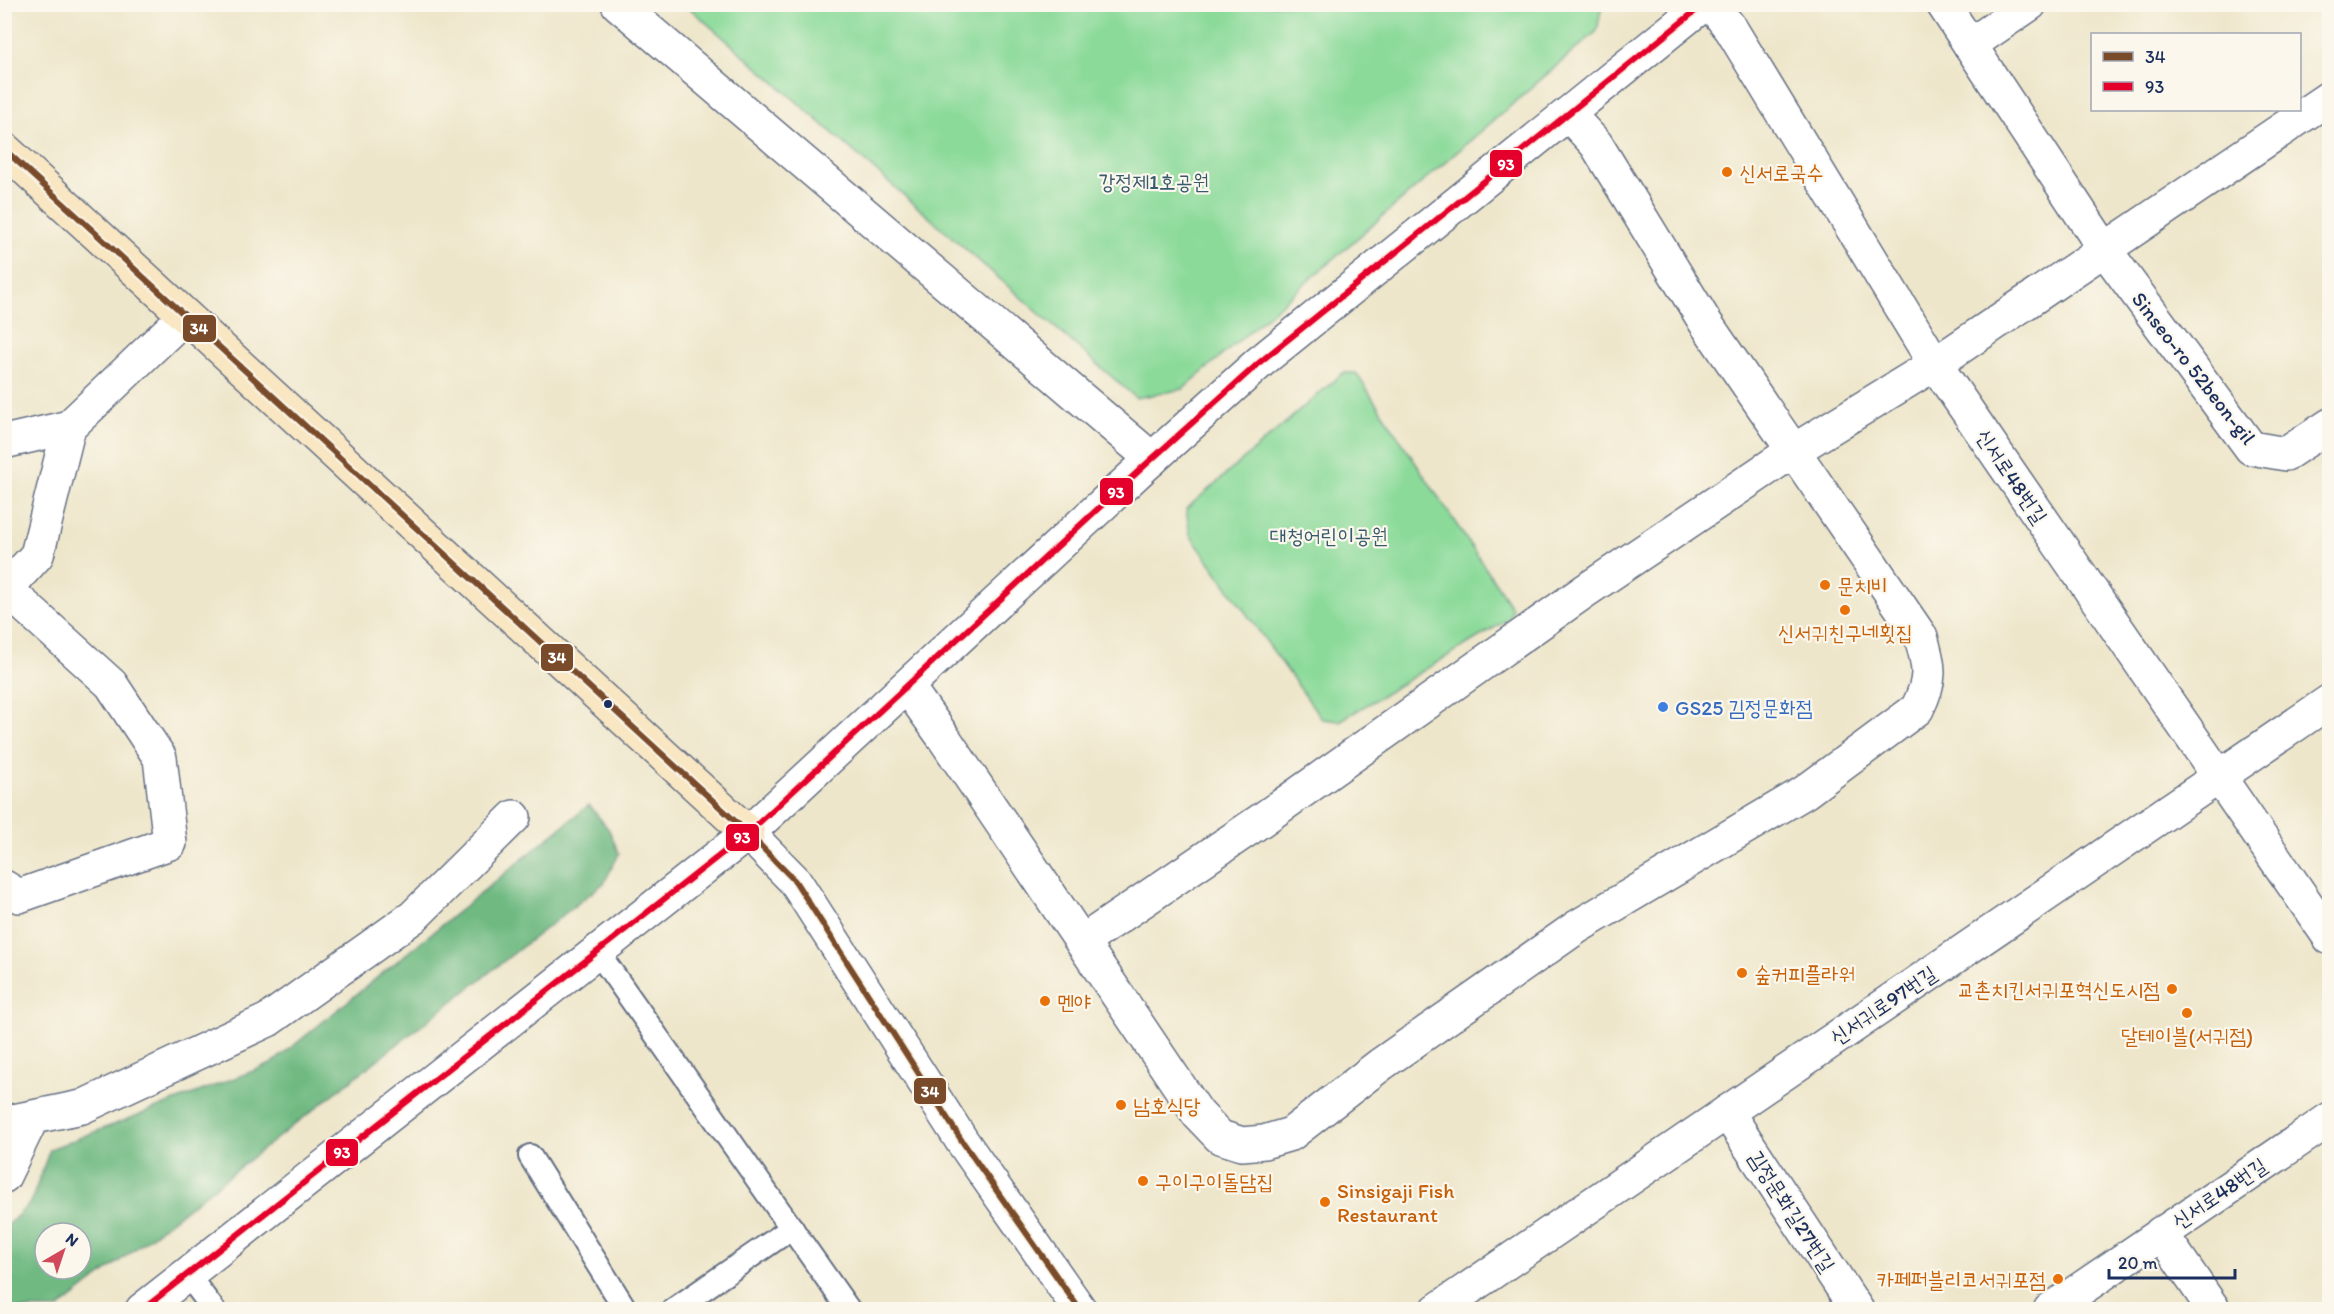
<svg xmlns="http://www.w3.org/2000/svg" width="2334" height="1314" font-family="Itim,'Poor Story',sans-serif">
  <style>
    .green { fill: #8bda9a; stroke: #53847c; stroke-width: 1.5 }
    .forest { fill: #70ba82; stroke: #467470; stroke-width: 1.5; fill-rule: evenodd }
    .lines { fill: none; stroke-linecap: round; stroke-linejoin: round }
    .service-casing { stroke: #656f84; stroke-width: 26 }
    .minor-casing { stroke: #656f84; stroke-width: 36 }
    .tertiary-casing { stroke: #656f84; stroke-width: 36 }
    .secondary-casing { stroke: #656f84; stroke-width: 36 }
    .service { stroke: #fff; stroke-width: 22 }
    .minor { stroke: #fff; stroke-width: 33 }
    .tertiary { stroke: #fff; stroke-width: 33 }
    .secondary { stroke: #f9e7c3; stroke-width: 33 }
    .bus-1-casing { stroke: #fbf7ec; stroke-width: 10 }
    .bus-2-casing { stroke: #fbf7ec; stroke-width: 10 }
    .bus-1 { stroke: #7a4b2a; stroke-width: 6 }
    .bus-2 { stroke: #e4002b; stroke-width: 6 }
    .food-dot { fill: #e8710a; stroke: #fbf7ec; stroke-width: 2 }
    .bus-dot { fill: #1b2f5e; stroke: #fbf7ec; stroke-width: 2 }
    .shop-dot { fill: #3f7fe0; stroke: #fbf7ec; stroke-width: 2 }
    .labels { text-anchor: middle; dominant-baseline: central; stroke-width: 4.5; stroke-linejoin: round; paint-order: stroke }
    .food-label { font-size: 21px; fill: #c56008; stroke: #fbf7ec; text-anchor: start }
    .park-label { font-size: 21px; fill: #375a6d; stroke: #fbf7ec }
    .street-label { font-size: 21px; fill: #1b2f5e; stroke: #fbf7ec }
    .shop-label { font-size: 21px; fill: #366cbe; stroke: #fbf7ec; text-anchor: start }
    .line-badge { stroke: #fbf7ec; stroke-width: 2 }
    .badge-label { font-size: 16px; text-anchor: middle; font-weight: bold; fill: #fff }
  </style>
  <rect width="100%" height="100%" fill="#fbf7ec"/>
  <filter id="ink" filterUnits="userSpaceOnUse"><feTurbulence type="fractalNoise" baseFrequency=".0167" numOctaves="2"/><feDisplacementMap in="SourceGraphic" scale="12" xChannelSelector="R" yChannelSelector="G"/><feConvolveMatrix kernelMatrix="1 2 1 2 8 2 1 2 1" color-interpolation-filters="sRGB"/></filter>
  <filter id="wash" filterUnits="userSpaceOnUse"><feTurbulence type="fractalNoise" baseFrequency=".008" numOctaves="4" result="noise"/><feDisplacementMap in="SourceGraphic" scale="24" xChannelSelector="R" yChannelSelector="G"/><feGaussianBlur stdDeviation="1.35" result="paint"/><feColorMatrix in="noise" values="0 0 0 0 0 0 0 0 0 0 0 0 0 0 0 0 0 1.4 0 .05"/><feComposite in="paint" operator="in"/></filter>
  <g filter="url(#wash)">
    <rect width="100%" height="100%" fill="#eee6ca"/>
    <g class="green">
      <path d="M 686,5 L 1602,5 L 1597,31 L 1183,389 L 1136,398 Z"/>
      <path d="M 1343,373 L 1356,373 L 1512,608 L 1509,619 L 1340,721 L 1322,719 L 1190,535 L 1186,509 Z"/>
    </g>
    <path class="forest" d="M 589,805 L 609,830 L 619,854 L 604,883 L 58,1309 L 5,1309 L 5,1228 L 31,1202 L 50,1149 L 271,1064 ZM 45,1233 L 81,1233 L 81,1269 L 45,1269 Z"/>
  </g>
  <g filter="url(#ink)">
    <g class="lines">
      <g class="service-casing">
        <g id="service">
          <path d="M 597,951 L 849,1310"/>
          <path d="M 530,1156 L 626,1310"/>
          <path d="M 187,1274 L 214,1310"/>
          <path d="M 673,1310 L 792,1228"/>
        </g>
      </g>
      <g class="minor-casing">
        <g id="minor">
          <path d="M 618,4 L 1152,459"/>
          <path d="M 1711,4 L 1731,29 L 1935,364 L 2330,938"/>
          <path d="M 1943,4 L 2105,250 L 2251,448 L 2286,454 L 2330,425"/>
          <path d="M 1970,45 L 2030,4"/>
          <path d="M 4,442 L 69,427 L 185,316"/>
          <path d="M 4,591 L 37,555 L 69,427"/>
          <path d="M 907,686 L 944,738 L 1198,1114 L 1220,1137 L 1242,1144 L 1264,1142 L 1291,1134 L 1380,1065 L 1577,927 L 1805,792 L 1917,709 C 1932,679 1930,669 1921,637 L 1705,322 L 1596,144 L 1568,114"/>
          <path d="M 4,887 L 19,896 L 170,843 L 160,758 L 111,684 L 6,589"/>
          <path d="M 1082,942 L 1260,821 L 1585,591 L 1793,451 L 1935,364 L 2330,97"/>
          <path d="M 1727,1112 L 1857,1310"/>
          <path d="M 4,1123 L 82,1107 L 268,1020 L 413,917 L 514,817"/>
          <path d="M 4,1176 L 32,1118"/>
          <path d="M 2161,1233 L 2214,1310"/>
          <path d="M 142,1310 L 748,833 L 1143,467 L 1260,362 L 1704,4"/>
          <path d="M 2050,1310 L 2330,1119"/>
        </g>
      </g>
      <g class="tertiary-casing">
        <g id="tertiary">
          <path d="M 748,833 L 795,881 L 962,1141 L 1080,1310"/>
          <path d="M 1437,1310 L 2330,701"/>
        </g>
      </g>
      <g class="secondary-casing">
        <path id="secondary" d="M 4,149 L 748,833"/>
      </g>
      <use href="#service" class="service"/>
      <use href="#minor" class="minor"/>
      <use href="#tertiary" class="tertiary"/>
      <use href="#secondary" class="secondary"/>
      <g class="bus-1-casing">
        <path id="bus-1" d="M 4,149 L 748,833 L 795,881 L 962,1141 L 1080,1310"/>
      </g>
      <g class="bus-2-casing">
        <path id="bus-2" d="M 142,1310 L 748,833 L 1143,467 L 1260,362 L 1704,4"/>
      </g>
      <use href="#bus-1" class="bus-1"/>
      <use href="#bus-2" class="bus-2"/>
    </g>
  </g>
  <g class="food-dot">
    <circle cx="1727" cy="172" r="6"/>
    <circle cx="1825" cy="585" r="6"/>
    <circle cx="1845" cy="610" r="6"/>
    <circle cx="1742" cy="973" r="6"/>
    <circle cx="2172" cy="989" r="6"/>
    <circle cx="1045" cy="1001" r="6"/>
    <circle cx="2187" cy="1013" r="6"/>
    <circle cx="1121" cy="1105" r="6"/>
    <circle cx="1143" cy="1181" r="6"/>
    <circle cx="1325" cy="1202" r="6"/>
    <circle cx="2058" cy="1279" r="6"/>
  </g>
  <circle class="bus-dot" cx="608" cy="704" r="5"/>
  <circle class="shop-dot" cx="1663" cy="707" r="6"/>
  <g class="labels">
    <g class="food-label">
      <text x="1739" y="172">신서로국수</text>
      <text x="1837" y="585">문치비</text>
      <text x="1845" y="632" text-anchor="middle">신서귀친구네횟집</text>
      <text x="1754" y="973">숲커피플라워</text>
      <text x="2160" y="989" text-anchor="end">교촌치킨서귀포혁신도시점</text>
      <text x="1057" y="1001">멘야</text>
      <text x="2187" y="1035" text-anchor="middle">달테이블(서귀점)</text>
      <text x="1133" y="1105">남호식당</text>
      <text x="1155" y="1181">구이구이돌담집</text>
      <text x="1337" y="1190">Sinsigaji Fish<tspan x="1337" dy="24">Restaurant</tspan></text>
      <text x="2046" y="1279" text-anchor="end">카페퍼블리코서귀포점</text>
    </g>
    <g class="park-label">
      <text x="1154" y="181">강정제1호공원</text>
      <text x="1329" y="535">대청어린이공원</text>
    </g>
    <g class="street-label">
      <text transform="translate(2194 368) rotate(52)">Sinseo-ro 52beon-gil</text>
      <text transform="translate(2012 476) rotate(56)">신서로48번길</text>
      <text transform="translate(1883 1005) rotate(-34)">신서귀로97번길</text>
      <text transform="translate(2219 1193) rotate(-34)">신서로48번길</text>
      <text transform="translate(1792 1211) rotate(57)">김정문화길27번길</text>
    </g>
    <g class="shop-label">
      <text x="1675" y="707">GS25 김정문화점</text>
    </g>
  </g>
  <g class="line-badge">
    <rect x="1489" y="149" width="34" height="29" rx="6" fill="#e4002b"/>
    <rect x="182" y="314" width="35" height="29" rx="6" fill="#7a4b2a"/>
    <rect x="1099" y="477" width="35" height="29" rx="6" fill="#e4002b"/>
    <rect x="540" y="643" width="34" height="29" rx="6" fill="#7a4b2a"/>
    <rect x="725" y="823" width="35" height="29" rx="6" fill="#e4002b"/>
    <rect x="913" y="1077" width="34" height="28" rx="6" fill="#7a4b2a"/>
    <rect x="325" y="1138" width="34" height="29" rx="6" fill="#e4002b"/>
  </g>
  <g class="badge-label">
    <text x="1506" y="170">93</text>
    <text x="199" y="334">34</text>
    <text x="1116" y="498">93</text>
    <text x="557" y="663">34</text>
    <text x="742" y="843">93</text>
    <text x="930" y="1097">34</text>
    <text x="342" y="1158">93</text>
  </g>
  <rect width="2334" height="1314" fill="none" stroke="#fbf7ec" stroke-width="24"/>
  <rect x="2091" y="33" width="210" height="78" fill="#fbf7ec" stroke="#a1a7b3" stroke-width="1.5"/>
  <rect x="2103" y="52" width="30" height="9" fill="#7a4b2a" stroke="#a1a7b3" stroke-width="1.5"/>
  <text x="2145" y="63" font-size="18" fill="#1b2f5e">34</text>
  <rect x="2103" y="82" width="30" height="9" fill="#e4002b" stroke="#a1a7b3" stroke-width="1.5"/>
  <text x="2145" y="93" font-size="18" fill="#1b2f5e">93</text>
  <g transform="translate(63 1251) rotate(39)"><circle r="28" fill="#fbf7ec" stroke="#a1a7b3" stroke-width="1.5"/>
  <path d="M0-4.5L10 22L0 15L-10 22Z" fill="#d1495b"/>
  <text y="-9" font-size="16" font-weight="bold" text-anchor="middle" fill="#1b2f5e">N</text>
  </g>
  <path d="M2109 1269v9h126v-9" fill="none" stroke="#1b2f5e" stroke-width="3"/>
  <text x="2118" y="1269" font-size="18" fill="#1b2f5e" stroke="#fbf7ec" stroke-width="4.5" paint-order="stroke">20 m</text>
</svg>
